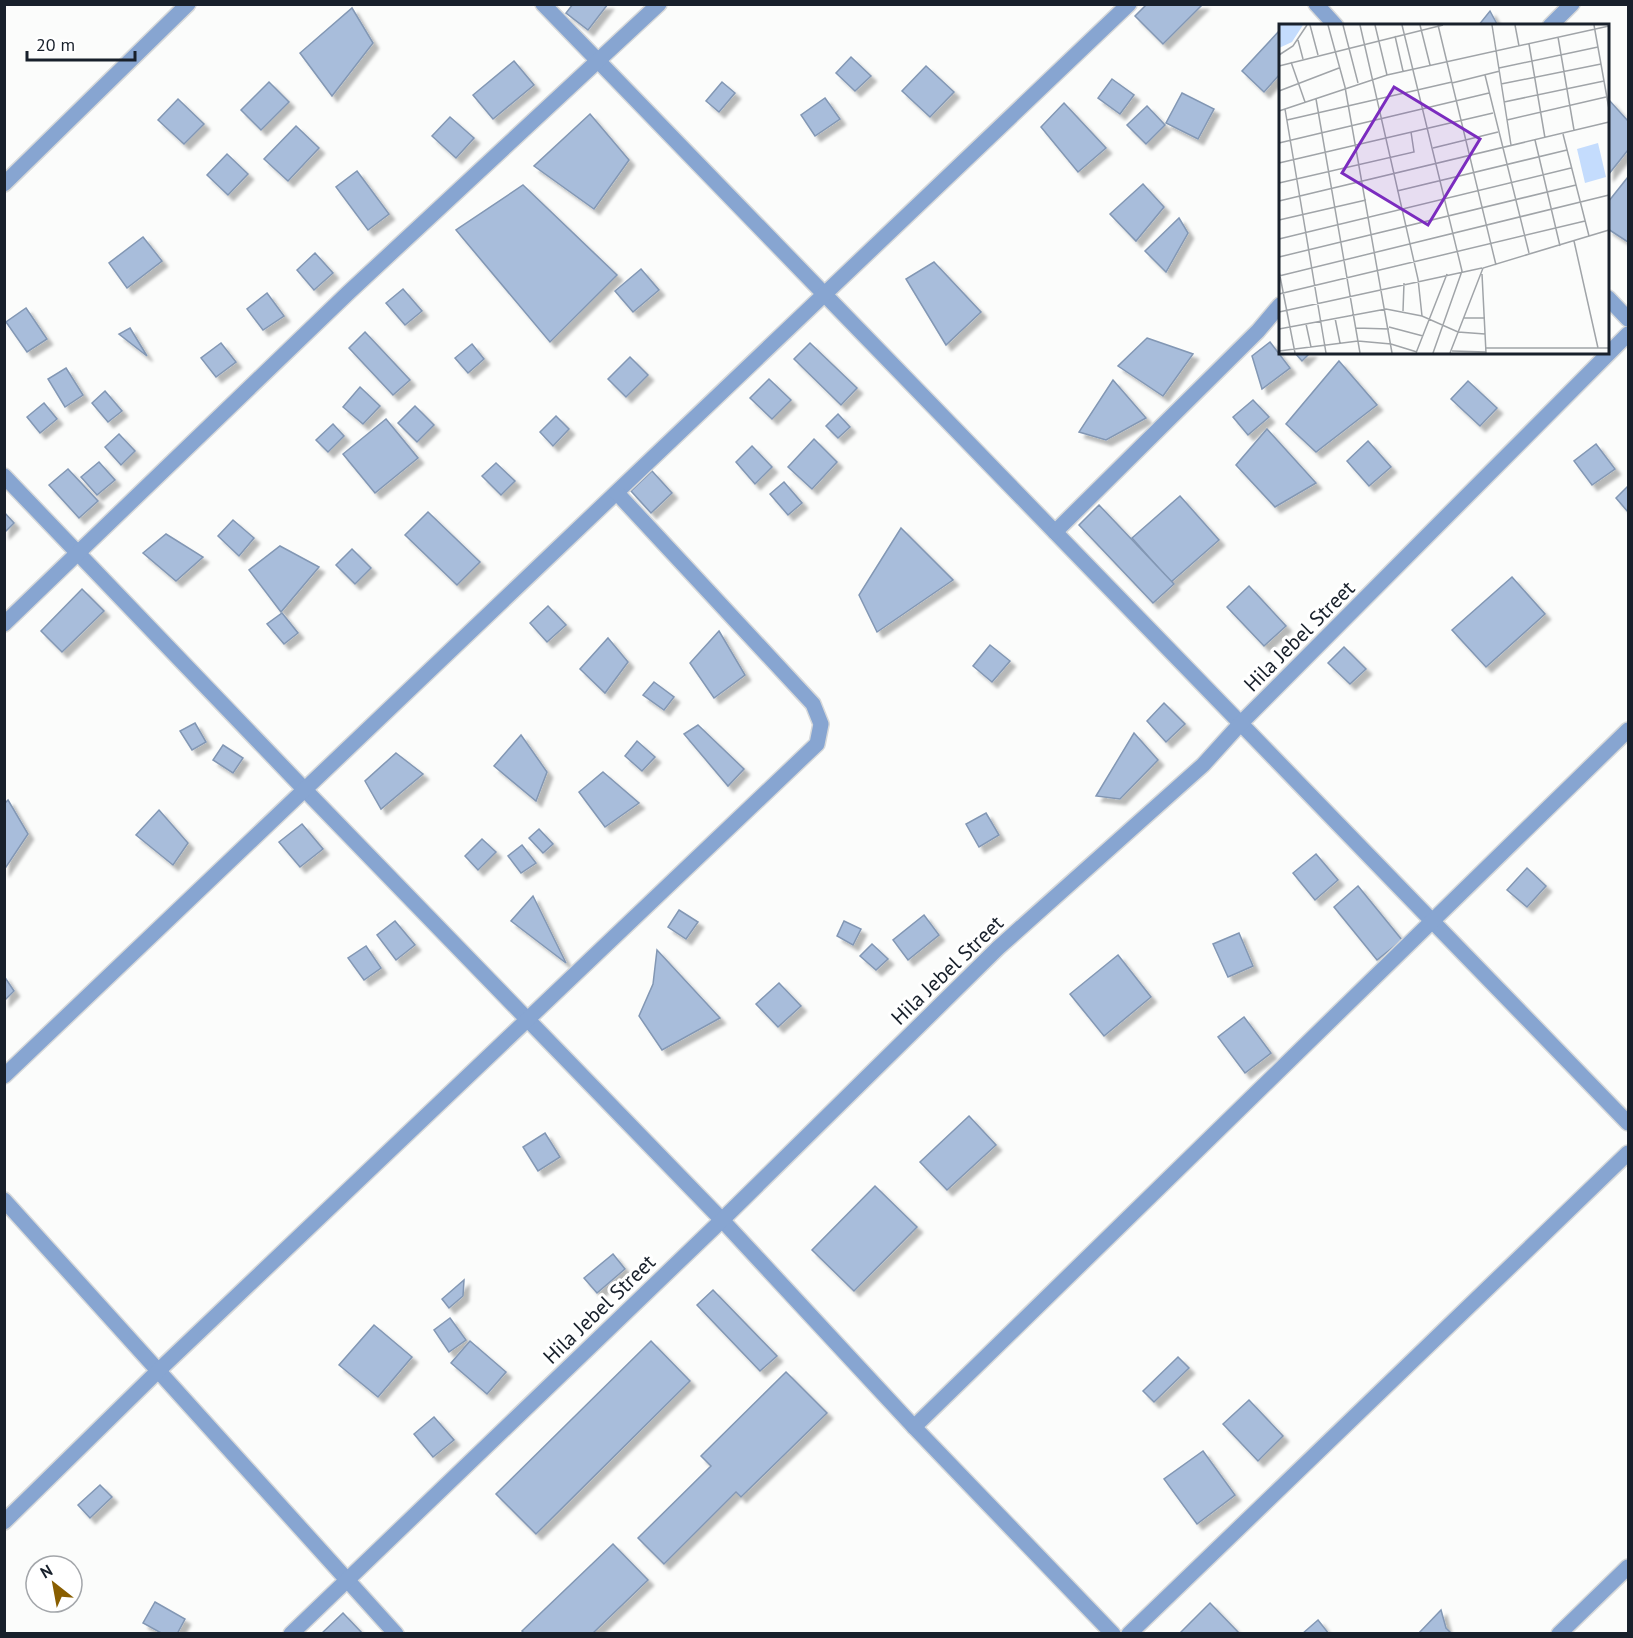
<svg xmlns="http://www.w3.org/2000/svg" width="1633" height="1638" font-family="'PT Sans',sans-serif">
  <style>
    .building { fill: #a8bddb; stroke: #8297b4; stroke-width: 1.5; filter: url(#shadow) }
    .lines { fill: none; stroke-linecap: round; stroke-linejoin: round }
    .minor-casing { stroke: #d7d9da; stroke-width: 18 }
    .minor { stroke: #87a5d1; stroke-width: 15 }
    .labels { text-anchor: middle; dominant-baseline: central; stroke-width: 6; stroke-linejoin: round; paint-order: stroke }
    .street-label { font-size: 21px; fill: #18202b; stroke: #fff }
    .inset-road { fill: none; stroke: #a0a4a8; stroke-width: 1.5 }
    .view { fill: #7b2cbf; fill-opacity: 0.15; stroke: #7b2cbf; stroke-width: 3 }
    .inset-edge { fill: none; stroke: #18202b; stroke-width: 3 }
  </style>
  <defs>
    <filter id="shadow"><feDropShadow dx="5.5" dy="5.5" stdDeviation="1.5" flood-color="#0004"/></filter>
  </defs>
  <rect width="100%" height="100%" fill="#fbfcfb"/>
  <g class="building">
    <path d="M 573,4 L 608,4 L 588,30 L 566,13 Z"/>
    <path d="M 1147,4 L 1203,4 L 1163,44 L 1135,16 Z"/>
    <path d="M 352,8 L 373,43 L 332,96 L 300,53 Z"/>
    <path d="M 1490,11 L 1498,26 L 1478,26 Z"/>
    <path d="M 1280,30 L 1280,74 L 1264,92 L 1242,71 Z"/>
    <path d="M 851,57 L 871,76 L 855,91 L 836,73 Z"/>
    <path d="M 514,61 L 534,85 L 493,119 L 473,95 Z"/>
    <path d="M 926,66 L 954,92 L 930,117 L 902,91 Z"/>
    <path d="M 1112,79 L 1134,95 L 1120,114 L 1098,98 Z"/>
    <path d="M 269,82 L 289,102 L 261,130 L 241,110 Z"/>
    <path d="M 722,82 L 735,93 L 719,112 L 706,101 Z"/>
    <path d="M 1182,93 L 1214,109 L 1198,139 L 1166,123 Z"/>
    <path d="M 825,98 L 840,119 L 815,136 L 801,115 Z"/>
    <path d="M 178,99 L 204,124 L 184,144 L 158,120 Z"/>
    <path d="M 1609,100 L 1628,121 L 1628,150 L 1608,175 L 1608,102 Z"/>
    <path d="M 1064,103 L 1106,148 L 1078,172 L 1041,127 Z"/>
    <path d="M 1147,106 L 1165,125 L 1146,144 L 1127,125 Z"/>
    <path d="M 590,114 L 629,160 L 594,209 L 534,166 Z"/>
    <path d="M 450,117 L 474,138 L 456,158 L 432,136 Z"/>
    <path d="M 296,126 L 319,148 L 288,181 L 264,159 Z"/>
    <path d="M 227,154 L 248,174 L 228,195 L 207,175 Z"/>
    <path d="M 357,171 L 389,214 L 368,230 L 336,187 Z"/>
    <path d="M 1628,177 L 1628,242 L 1608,229 L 1608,202 Z"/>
    <path d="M 1143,184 L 1164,207 L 1136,241 L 1110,214 Z"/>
    <path d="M 523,185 L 617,275 L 550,342 L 456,230 Z"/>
    <path d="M 1179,218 L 1188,233 L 1166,272 L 1145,251 Z"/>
    <path d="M 143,237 L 162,261 L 127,288 L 109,263 Z"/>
    <path d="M 315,253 L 333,273 L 314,290 L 297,270 Z"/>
    <path d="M 934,262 L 981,312 L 946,345 L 906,279 Z"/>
    <path d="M 641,269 L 659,290 L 633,312 L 615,291 Z"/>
    <path d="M 403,289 L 422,311 L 405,325 L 386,303 Z"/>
    <path d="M 267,293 L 284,316 L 263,330 L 247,309 Z"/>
    <path d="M 26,308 L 47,339 L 27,352 L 6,322 Z"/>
    <path d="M 130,328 L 147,356 L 119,334 Z"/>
    <path d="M 365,332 L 410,380 L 393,395 L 349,348 Z"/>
    <path d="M 1147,338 L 1193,354 L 1163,396 L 1118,366 Z"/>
    <path d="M 1270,342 L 1290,368 L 1262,389 L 1252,356 Z"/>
    <path d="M 221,343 L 236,362 L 216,377 L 201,358 Z"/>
    <path d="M 810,343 L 857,388 L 841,405 L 794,359 Z"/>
    <path d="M 472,344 L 484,359 L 468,373 L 455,358 Z"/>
    <path d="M 1294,352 L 1311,352 L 1302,361 Z"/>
    <path d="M 630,357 L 648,375 L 626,397 L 608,379 Z"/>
    <path d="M 1339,361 L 1377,405 L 1316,452 L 1286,424 Z"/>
    <path d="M 66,368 L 83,395 L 65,407 L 48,379 Z"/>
    <path d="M 769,379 L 791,400 L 772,419 L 750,398 Z"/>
    <path d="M 1113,380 L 1146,418 L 1106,440 L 1079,432 Z"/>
    <path d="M 1468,381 L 1497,408 L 1480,426 L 1451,399 Z"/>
    <path d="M 360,387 L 380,406 L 363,424 L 343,407 Z"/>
    <path d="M 105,391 L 122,411 L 108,422 L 92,403 Z"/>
    <path d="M 1253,400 L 1269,417 L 1248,435 L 1233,417 Z"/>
    <path d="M 44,403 L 57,419 L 40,433 L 27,417 Z"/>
    <path d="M 415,406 L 434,425 L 417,442 L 398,423 Z"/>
    <path d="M 838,414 L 850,427 L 838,438 L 826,426 Z"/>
    <path d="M 556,416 L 569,429 L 553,446 L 540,432 Z"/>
    <path d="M 386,419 L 418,458 L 375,493 L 343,454 Z"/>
    <path d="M 333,424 L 344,436 L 328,452 L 316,440 Z"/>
    <path d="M 1267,429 L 1316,483 L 1275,507 L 1236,465 Z"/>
    <path d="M 119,434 L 135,451 L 121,465 L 105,447 Z"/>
    <path d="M 814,439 L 837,462 L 812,489 L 788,467 Z"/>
    <path d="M 1368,441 L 1391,467 L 1369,486 L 1347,461 Z"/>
    <path d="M 1596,444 L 1615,469 L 1592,485 L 1574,461 Z"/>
    <path d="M 752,446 L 772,467 L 755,484 L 736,462 Z"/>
    <path d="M 99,462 L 115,480 L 97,495 L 81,477 Z"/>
    <path d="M 496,463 L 515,481 L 501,495 L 482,476 Z"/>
    <path d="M 68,469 L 98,501 L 79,518 L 49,485 Z"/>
    <path d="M 652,471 L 672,493 L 651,513 L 631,491 Z"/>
    <path d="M 784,482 L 802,503 L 788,515 L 770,494 Z"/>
    <path d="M 1628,486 L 1628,512 L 1616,498 Z"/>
    <path d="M 1180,496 L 1219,540 L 1171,582 L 1132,538 Z"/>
    <path d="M 1099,505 L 1174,584 L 1153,603 L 1079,525 Z"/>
    <path d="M 4,512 L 14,523 L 4,533 Z"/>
    <path d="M 428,512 L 480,562 L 457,585 L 405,535 Z"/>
    <path d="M 233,520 L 254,538 L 239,556 L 218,536 Z"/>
    <path d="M 901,528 L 953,580 L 877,632 L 859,595 Z"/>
    <path d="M 166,534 L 203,557 L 176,581 L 143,553 Z"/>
    <path d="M 280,546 L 319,567 L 281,612 L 249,570 Z"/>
    <path d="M 352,549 L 371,568 L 355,584 L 336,565 Z"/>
    <path d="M 1512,577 L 1545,614 L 1486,667 L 1452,630 Z"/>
    <path d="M 1249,586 L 1286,626 L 1264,646 L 1227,607 Z"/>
    <path d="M 82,589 L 104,611 L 62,652 L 41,631 Z"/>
    <path d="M 548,606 L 566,625 L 547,642 L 530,623 Z"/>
    <path d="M 282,613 L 298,633 L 284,644 L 267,624 Z"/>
    <path d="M 719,631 L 745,675 L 714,698 L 690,663 Z"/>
    <path d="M 608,638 L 628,662 L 605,693 L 580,669 Z"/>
    <path d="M 990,645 L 1010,661 L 992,682 L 973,666 Z"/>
    <path d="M 1344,647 L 1366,669 L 1350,684 L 1328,663 Z"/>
    <path d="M 654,682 L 674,697 L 664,710 L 643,695 Z"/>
    <path d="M 1164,703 L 1185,724 L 1166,742 L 1147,721 Z"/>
    <path d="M 195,723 L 206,742 L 192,750 L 180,731 Z"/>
    <path d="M 698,725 L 744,769 L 728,786 L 684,734 Z"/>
    <path d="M 1134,733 L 1158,760 L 1120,799 L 1096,796 Z"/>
    <path d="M 521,735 L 547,772 L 536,801 L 494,766 Z"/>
    <path d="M 637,741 L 655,757 L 642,771 L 625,756 Z"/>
    <path d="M 223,745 L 243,758 L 233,773 L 213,760 Z"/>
    <path d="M 396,753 L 423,774 L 381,809 L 365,781 Z"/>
    <path d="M 603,772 L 639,803 L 605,827 L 579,792 Z"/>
    <path d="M 8,800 L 28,834 L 4,870 L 4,804 Z"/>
    <path d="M 159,810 L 188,843 L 173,865 L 136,835 Z"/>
    <path d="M 986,813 L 999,835 L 979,847 L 966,824 Z"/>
    <path d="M 302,824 L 323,849 L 300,867 L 279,842 Z"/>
    <path d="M 539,829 L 553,844 L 543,853 L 529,838 Z"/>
    <path d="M 482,839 L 496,852 L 478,870 L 465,856 Z"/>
    <path d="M 522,845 L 536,863 L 521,873 L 508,856 Z"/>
    <path d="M 1316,854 L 1338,880 L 1315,900 L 1293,873 Z"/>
    <path d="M 1527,868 L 1546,886 L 1527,907 L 1507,890 Z"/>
    <path d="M 1358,886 L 1402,940 L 1377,960 L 1334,907 Z"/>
    <path d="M 533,896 L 566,963 L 511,921 Z"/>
    <path d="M 679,910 L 698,922 L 686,939 L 668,927 Z"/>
    <path d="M 924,915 L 939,935 L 908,960 L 893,940 Z"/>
    <path d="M 395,921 L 415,945 L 396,960 L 377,935 Z"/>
    <path d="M 844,921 L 861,929 L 853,945 L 837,936 Z"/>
    <path d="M 1239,933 L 1253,966 L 1228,977 L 1213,944 Z"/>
    <path d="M 872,944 L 888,959 L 876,970 L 860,956 Z"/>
    <path d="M 366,946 L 381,968 L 364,980 L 348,958 Z"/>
    <path d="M 657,950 L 720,1018 L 662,1050 L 639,1016 L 653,984 Z"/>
    <path d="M 1118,955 L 1151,997 L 1104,1036 L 1070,994 Z"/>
    <path d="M 4,976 L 14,991 L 4,1001 Z"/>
    <path d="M 779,983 L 801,1006 L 778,1027 L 756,1004 Z"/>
    <path d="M 1244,1017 L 1271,1053 L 1245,1073 L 1218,1037 Z"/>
    <path d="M 969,1116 L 996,1145 L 947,1190 L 920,1162 Z"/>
    <path d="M 545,1133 L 560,1157 L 538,1171 L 523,1147 Z"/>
    <path d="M 875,1186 L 917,1227 L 854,1291 L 812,1250 Z"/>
    <path d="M 613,1254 L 625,1269 L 597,1293 L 584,1278 Z"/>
    <path d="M 464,1280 L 463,1296 L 449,1308 L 442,1299 Z"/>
    <path d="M 713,1290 L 777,1356 L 760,1371 L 697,1305 Z"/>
    <path d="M 450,1318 L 466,1340 L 449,1352 L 434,1330 Z"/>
    <path d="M 374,1325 L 412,1357 L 378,1397 L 339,1365 Z"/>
    <path d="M 470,1341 L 506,1372 L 487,1394 L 451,1363 Z"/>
    <path d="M 651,1341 L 690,1381 L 536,1534 L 496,1494 Z"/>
    <path d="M 1178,1357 L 1189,1368 L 1154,1402 L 1143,1391 Z"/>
    <path d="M 786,1372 L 827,1413 L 741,1497 L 736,1492 L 664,1564 L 638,1538 L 711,1466 L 701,1456 Z"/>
    <path d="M 1249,1400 L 1283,1436 L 1258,1461 L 1223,1424 Z"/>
    <path d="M 434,1417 L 454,1440 L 433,1457 L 414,1434 Z"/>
    <path d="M 1203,1451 L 1235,1495 L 1197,1524 L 1164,1479 Z"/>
    <path d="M 100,1485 L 112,1497 L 90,1518 L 78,1505 Z"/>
    <path d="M 613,1544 L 648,1580 L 592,1634 L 525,1634 L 522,1631 Z"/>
    <path d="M 155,1602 L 185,1619 L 177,1634 L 163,1634 L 143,1623 Z"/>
    <path d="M 1210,1603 L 1240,1634 L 1179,1634 Z"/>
    <path d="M 1441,1610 L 1446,1628 L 1452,1634 L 1418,1634 Z"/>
    <path d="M 343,1613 L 363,1634 L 321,1634 Z"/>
    <path d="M 1318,1620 L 1329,1634 L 1302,1634 Z"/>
  </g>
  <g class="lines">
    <g class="minor-casing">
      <g id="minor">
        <path d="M 543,4 L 1628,1123"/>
        <path d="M 1316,4 L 1336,26"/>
        <path d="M 1550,26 L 1572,4"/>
        <path d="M 4,184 L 188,4"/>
        <path d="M 1608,298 L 1628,319"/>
        <path d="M 4,476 L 305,790 L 722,1220 L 914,1427 L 1113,1634"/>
        <path d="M 1055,532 L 1258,331 L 1280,305"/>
        <path d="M 4,624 L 348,293 L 659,4"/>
        <path d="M 4,1076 L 1129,4"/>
        <path d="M 4,1200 L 396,1634"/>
        <path d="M 914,1427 L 1628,730"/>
        <path d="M 4,1522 L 158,1371 L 817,744 L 821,724 L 813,704 L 617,493"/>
        <path d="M 291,1634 L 722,1220 L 998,948 L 1203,765 L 1241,723 L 1628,334"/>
        <path d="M 1129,1634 L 1628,1153"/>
        <path d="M 1559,1634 L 1628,1567"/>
      </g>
    </g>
    <use href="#minor" class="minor"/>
  </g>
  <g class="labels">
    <g class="street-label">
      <text transform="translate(1299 636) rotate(-45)">Hila Jebel Street</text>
      <text transform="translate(947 970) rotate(-44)">Hila Jebel Street</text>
      <text transform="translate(599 1309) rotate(-44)">Hila Jebel Street</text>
    </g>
  </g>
  <g transform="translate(1279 24)">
    <rect width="330" height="330" fill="#fbfcfb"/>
    <path d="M 0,1 L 24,1 L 13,18 L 0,24 ZM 319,119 L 327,153 L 306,159 L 298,125 Z" fill="#c4dcfd"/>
    <path class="inset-road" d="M 31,1 L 39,31M 49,1 L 66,63 L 113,329M 64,1 L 79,59M 81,1 L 139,255 L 143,292M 96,1 L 108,51M 123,1 L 183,247 L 154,329M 141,1 L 151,41M 159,1 L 217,241M 213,1 L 232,121M 236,1 L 240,22M 315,1 L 330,85M 116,12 L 124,47M 279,13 L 295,106M 19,16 L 24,35M 250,20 L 266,114M 0,31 L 14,22 L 28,1M 12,38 L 26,78M 0,42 L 164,1M 220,44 L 319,23M 206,51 L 250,229M 173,59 L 221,47M 222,60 L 322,40M 0,67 L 60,44M 37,75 L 81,329M 225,78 L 325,57M 6,85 L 47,329M 0,87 L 108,51 L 330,2M 8,96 L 173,58M 228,96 L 327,73M 284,110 L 310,212M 256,116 L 281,222M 0,119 L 210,69M 154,124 L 219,108M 0,139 L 214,89M 0,159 L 135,128 L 132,108M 118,167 L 288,126M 0,177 L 330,98M 0,196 L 87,176M 0,215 L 292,144M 295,217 L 319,324M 0,233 L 297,161M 0,247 L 16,329M 203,250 L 207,329M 0,252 L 330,171M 0,270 L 306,197M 124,287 L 125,259M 0,288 L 203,244M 56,294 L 61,319M 185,294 L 206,294M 27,300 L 32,323M 110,303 L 144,312M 77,304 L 110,305M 0,305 L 107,285 L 143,292 L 179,308 L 206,310M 207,324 L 330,324M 0,327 L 79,317 L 112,320 L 138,328M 173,327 L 207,328M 137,329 L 168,250M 171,329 L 204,244 L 330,206"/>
    <path class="view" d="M 115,63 L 201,115 L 149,201 L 63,149 Z"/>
    <rect width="330" height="330" class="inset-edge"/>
  </g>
  <rect width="1633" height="1638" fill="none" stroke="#18202b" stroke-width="12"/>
  <g transform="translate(54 1584) rotate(329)"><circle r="28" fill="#ffffff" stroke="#a3a6aa" stroke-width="1.5"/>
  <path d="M0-4.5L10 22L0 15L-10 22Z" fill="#895e00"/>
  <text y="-9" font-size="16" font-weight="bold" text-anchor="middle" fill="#18202b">N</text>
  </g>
  <path d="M27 51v9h108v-9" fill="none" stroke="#18202b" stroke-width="3"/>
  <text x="36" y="51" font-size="18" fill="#18202b" stroke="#ffffff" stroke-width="4.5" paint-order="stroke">20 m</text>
</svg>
